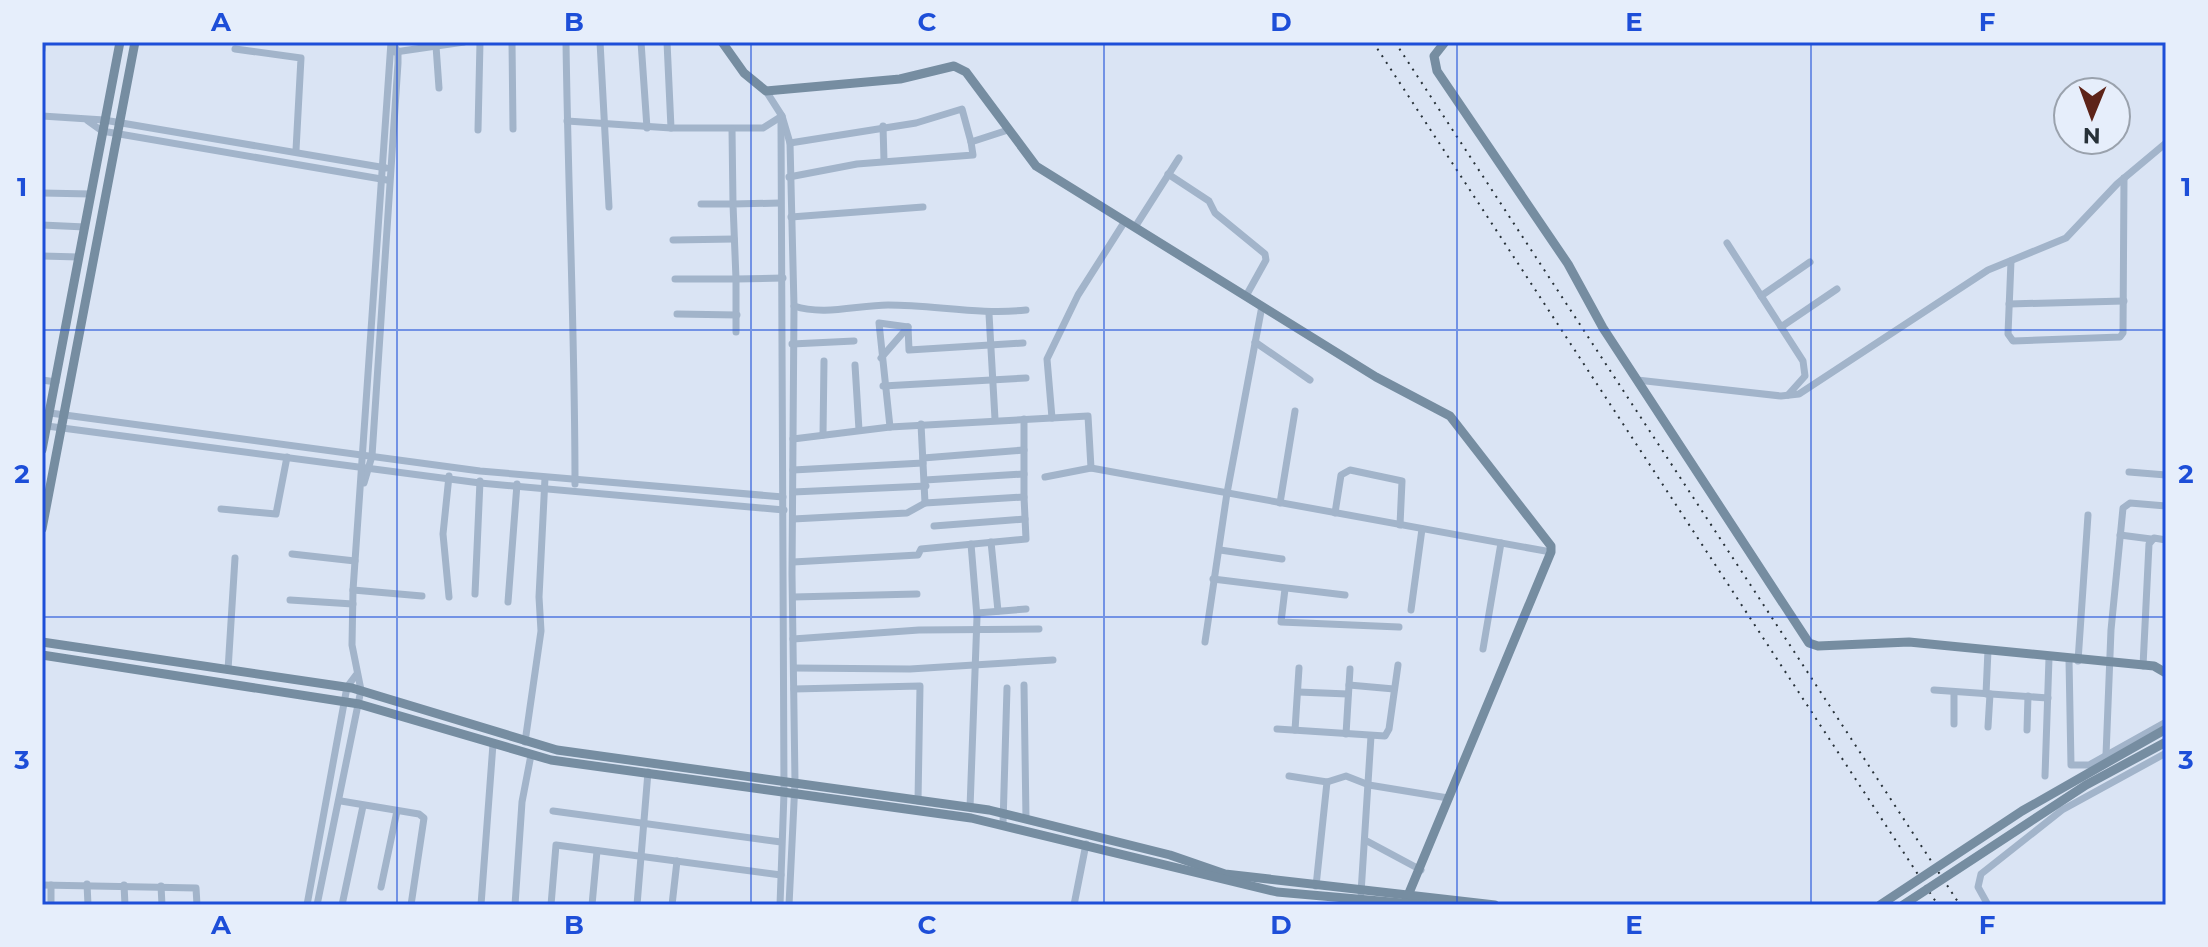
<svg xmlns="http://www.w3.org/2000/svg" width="2208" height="947" font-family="Montserrat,sans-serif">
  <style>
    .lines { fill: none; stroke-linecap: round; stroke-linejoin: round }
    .street { stroke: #a2b4ca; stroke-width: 7 }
    .secondary { stroke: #768da1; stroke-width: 9 }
    .rail { stroke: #273138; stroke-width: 2; stroke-dasharray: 2 6; stroke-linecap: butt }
    .secondary-bridge { stroke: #768da1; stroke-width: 9 }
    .grid { fill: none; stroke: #1d4ed8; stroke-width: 2; stroke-opacity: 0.55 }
    .neatline { fill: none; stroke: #1d4ed8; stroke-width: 3 }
    .grid-label { font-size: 26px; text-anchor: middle; font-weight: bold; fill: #1d4ed8 }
  </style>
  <rect width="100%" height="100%" fill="#dae4f4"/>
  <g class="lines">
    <g class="street">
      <path d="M 512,42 L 513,129"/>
      <path d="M 566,42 C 568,189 575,336 575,484"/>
      <path d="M 600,42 L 609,207"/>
      <path d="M 641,42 L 647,128"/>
      <path d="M 436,46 L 439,88"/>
      <path d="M 235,49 L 301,58 L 296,150"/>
      <path d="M 42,50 L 43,42"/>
      <path d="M 395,52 L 464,42"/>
      <path d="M 766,91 L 782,116 L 790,143 L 794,306 L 792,574 L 795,782 L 789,905"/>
      <path d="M 42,116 L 104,120 L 386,168"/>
      <path d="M 88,121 L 102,131 L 387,180"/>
      <path d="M 567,121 L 671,128 L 667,42"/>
      <path d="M 883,126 L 884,161"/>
      <path d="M 671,128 L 763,128 L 782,116"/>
      <path d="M 478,130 L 480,42"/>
      <path d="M 790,143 L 916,123 L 962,109 L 971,142 L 1008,130"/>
      <path d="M 1168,174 L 1209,201 L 1215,213 L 1265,254 L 1266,260 L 1246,296"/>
      <path d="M 789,177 L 857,164 L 973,155 L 971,142"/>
      <path d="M 42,193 L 91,194"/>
      <path d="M 780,203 L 733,204 L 736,279 L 783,278"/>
      <path d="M 701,204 L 733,204 L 732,129"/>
      <path d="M 791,217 L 923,207"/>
      <path d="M 42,225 L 85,227"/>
      <path d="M 1135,227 L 1179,158"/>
      <path d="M 673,240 L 734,239"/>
      <path d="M 1727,243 L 1803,361 L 1805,376 L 1788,395"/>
      <path d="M 42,256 L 79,257"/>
      <path d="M 2011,261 L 2008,334 L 2013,341 L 2120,337 L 2123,333 L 2124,178"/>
      <path d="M 675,279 L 736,279 L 736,332"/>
      <path d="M 1761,296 L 1810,262"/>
      <path d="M 2009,304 L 2124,301"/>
      <path d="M 794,306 C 824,316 858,305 888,305 C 935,305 979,315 1026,310"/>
      <path d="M 677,314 L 737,315"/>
      <path d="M 989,314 L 995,419"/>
      <path d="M 1781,327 L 1837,289"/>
      <path d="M 1255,342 L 1310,380"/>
      <path d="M 792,344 L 854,341"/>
      <path d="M 881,358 L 908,327"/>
      <path d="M 855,365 L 859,430"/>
      <path d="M 42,380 L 56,382"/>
      <path d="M 1637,380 L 1781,396 L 1799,394 L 1988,270 L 2066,238 L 2117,184 L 2166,143"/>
      <path d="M 883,386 L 1026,378"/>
      <path d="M 50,413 L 480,471 L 783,497"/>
      <path d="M 1052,418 L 1047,359 L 1078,295 L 1125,221"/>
      <path d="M 1024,419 L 1024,497"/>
      <path d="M 47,426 L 480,483 L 784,510"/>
      <path d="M 890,427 L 879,323 L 908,327 L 909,350 L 1023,343"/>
      <path d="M 823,435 L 824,361"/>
      <path d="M 793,439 L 890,427 L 1088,416 L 1091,468"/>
      <path d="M 923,458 L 1024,450"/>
      <path d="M 793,470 L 923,463"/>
      <path d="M 2129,472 L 2166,475"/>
      <path d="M 449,476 L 443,534 L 449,597"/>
      <path d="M 1045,477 L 1091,468 L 1551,552"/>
      <path d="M 925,480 L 1024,474"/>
      <path d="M 364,483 L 372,456 L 398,63 L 398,52 L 392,42"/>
      <path d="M 793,492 L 926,486"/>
      <path d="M 1280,503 L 1295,411"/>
      <path d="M 221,509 L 276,514 L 287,457"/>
      <path d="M 1335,513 L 1341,475 L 1350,470 L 1402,481 L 1400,525"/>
      <path d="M 793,519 L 907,513 L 925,503"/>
      <path d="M 934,526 L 1025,519"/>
      <path d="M 2120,535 L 2151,539"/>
      <path d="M 991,542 L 998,611"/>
      <path d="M 1220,550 L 1282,559"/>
      <path d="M 292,554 L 355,561"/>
      <path d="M 793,562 L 918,555 L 921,549 L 1026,539 L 1024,497 L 925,503 L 921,424"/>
      <path d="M 1213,579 L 1345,595"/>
      <path d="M 1285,589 L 1281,622 L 1399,627"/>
      <path d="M 353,590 L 422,596"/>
      <path d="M 475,594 L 480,481"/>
      <path d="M 793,597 L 917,594"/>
      <path d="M 290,600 L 353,604"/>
      <path d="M 508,602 L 517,484"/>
      <path d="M 1411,610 L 1422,529"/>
      <path d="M 977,613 L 1026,609"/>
      <path d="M 793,639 L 919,630 L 1039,629"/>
      <path d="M 1205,642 L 1227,493 L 1262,306"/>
      <path d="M 1483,649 L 1501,543"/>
      <path d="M 2069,660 L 2071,765 L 2089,765 L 2166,722"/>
      <path d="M 2078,661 L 2088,515"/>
      <path d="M 2143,666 L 2149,544 L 2154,538 L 2166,540"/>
      <path d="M 794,668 L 910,669 L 1053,660"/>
      <path d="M 228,670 L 235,558"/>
      <path d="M 1024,685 L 1026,819"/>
      <path d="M 1349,685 L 1394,689"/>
      <path d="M 794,689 L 920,686 L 918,801"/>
      <path d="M 1934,690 L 2048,698"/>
      <path d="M 1298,692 L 1348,694"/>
      <path d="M 1986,694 L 1988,650"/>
      <path d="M 1954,724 L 1954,692"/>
      <path d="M 1988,727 L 1990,694"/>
      <path d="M 1277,729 L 1385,736 L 1389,729 L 1398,665"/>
      <path d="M 1295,730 L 1299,668"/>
      <path d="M 2027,730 L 2028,696"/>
      <path d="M 1346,734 L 1350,669"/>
      <path d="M 525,742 L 541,631 L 539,597 L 545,478"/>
      <path d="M 2106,755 L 2111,630 L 2123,508 L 2130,503 L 2166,506"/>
      <path d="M 1289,776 L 1327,782 L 1316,886"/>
      <path d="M 2045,776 L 2049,658"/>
      <path d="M 1327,782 L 1346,776 L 1369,785 L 1448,798"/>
      <path d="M 341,801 L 419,814 L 424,818 L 411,905"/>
      <path d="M 970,808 L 977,617 L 971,544"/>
      <path d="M 553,811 L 781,842"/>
      <path d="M 1003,824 L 1007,688"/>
      <path d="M 1365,840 L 1421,870"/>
      <path d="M 87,884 L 88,905"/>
      <path d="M 42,885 L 196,888 L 197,905"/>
      <path d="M 51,885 L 51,905"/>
      <path d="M 124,885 L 125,905"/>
      <path d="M 161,886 L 162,905"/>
      <path d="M 381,887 L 397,811"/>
      <path d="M 1361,893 L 1371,736"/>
      <path d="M 307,905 L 347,687 L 356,675"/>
      <path d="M 317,905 L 361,690 L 352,645 L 353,590 L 391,42"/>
      <path d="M 342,905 L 363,806"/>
      <path d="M 481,905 L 493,744"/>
      <path d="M 515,905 L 522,802 L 531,755"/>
      <path d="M 551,905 L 556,845 L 781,875"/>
      <path d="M 592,905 L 597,851"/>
      <path d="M 637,905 L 648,772"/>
      <path d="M 672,905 L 677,861"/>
      <path d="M 780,905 L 784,793 L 781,122"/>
      <path d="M 1074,905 L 1086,844"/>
      <path d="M 1988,905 L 1978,887 L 1981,874 L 2062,810 L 2166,753"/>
    </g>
    <g class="secondary">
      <path d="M 722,42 L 744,73 L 766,91 L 900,79 L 954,66 L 966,72 L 1036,166 L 1376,377 L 1450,416 L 1551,546 L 1551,552 L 1404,905"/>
      <path d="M 1445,42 L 1434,56 L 1437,71 L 1568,264 L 1603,328 L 1809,643 L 1818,646 L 1909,642 L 2154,666 L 2166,673"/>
      <path d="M 42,450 L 120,42"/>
      <path d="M 42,529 L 135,42"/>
      <path d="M 42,642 L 352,688 L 557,750 L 989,810 L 1170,855 L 1225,874 L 1495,905"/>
      <path d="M 42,655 L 359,704 L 551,760 L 971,818 L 1277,892 L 1425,905"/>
    </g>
    <g class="rail">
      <path d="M 1373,42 L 1938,905"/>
      <path d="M 1395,42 L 1960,905"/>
    </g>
    <g class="secondary-bridge">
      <path d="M 1880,905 L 2022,811 L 2166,729"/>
      <path d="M 1903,905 L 2086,785 L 2166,742"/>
    </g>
  </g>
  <path class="grid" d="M 397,42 L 397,905M 751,42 L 751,905M 1104,42 L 1104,905M 1457,42 L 1457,905M 1811,42 L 1811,905M 42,330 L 2166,330M 42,617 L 2166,617"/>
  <rect width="2208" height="947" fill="none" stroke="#e6eefb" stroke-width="88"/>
  <g transform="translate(2092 116) rotate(181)"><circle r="38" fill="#e6eefb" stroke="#9aa2ad" stroke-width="2"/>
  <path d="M0-6L14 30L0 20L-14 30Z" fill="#5d2318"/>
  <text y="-12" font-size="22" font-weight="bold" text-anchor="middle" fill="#273138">N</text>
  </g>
  <rect x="44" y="44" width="2120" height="859" class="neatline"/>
  <g class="grid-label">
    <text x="221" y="31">A</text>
    <text x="574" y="31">B</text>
    <text x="927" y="31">C</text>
    <text x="1281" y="31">D</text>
    <text x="1634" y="31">E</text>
    <text x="1987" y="31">F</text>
    <text x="22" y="196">1</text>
    <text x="2186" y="196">1</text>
    <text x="22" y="483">2</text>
    <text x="2186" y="483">2</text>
    <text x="22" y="769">3</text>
    <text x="2186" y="769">3</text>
    <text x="221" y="934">A</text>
    <text x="574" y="934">B</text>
    <text x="927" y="934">C</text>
    <text x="1281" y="934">D</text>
    <text x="1634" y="934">E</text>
    <text x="1987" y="934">F</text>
  </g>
</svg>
